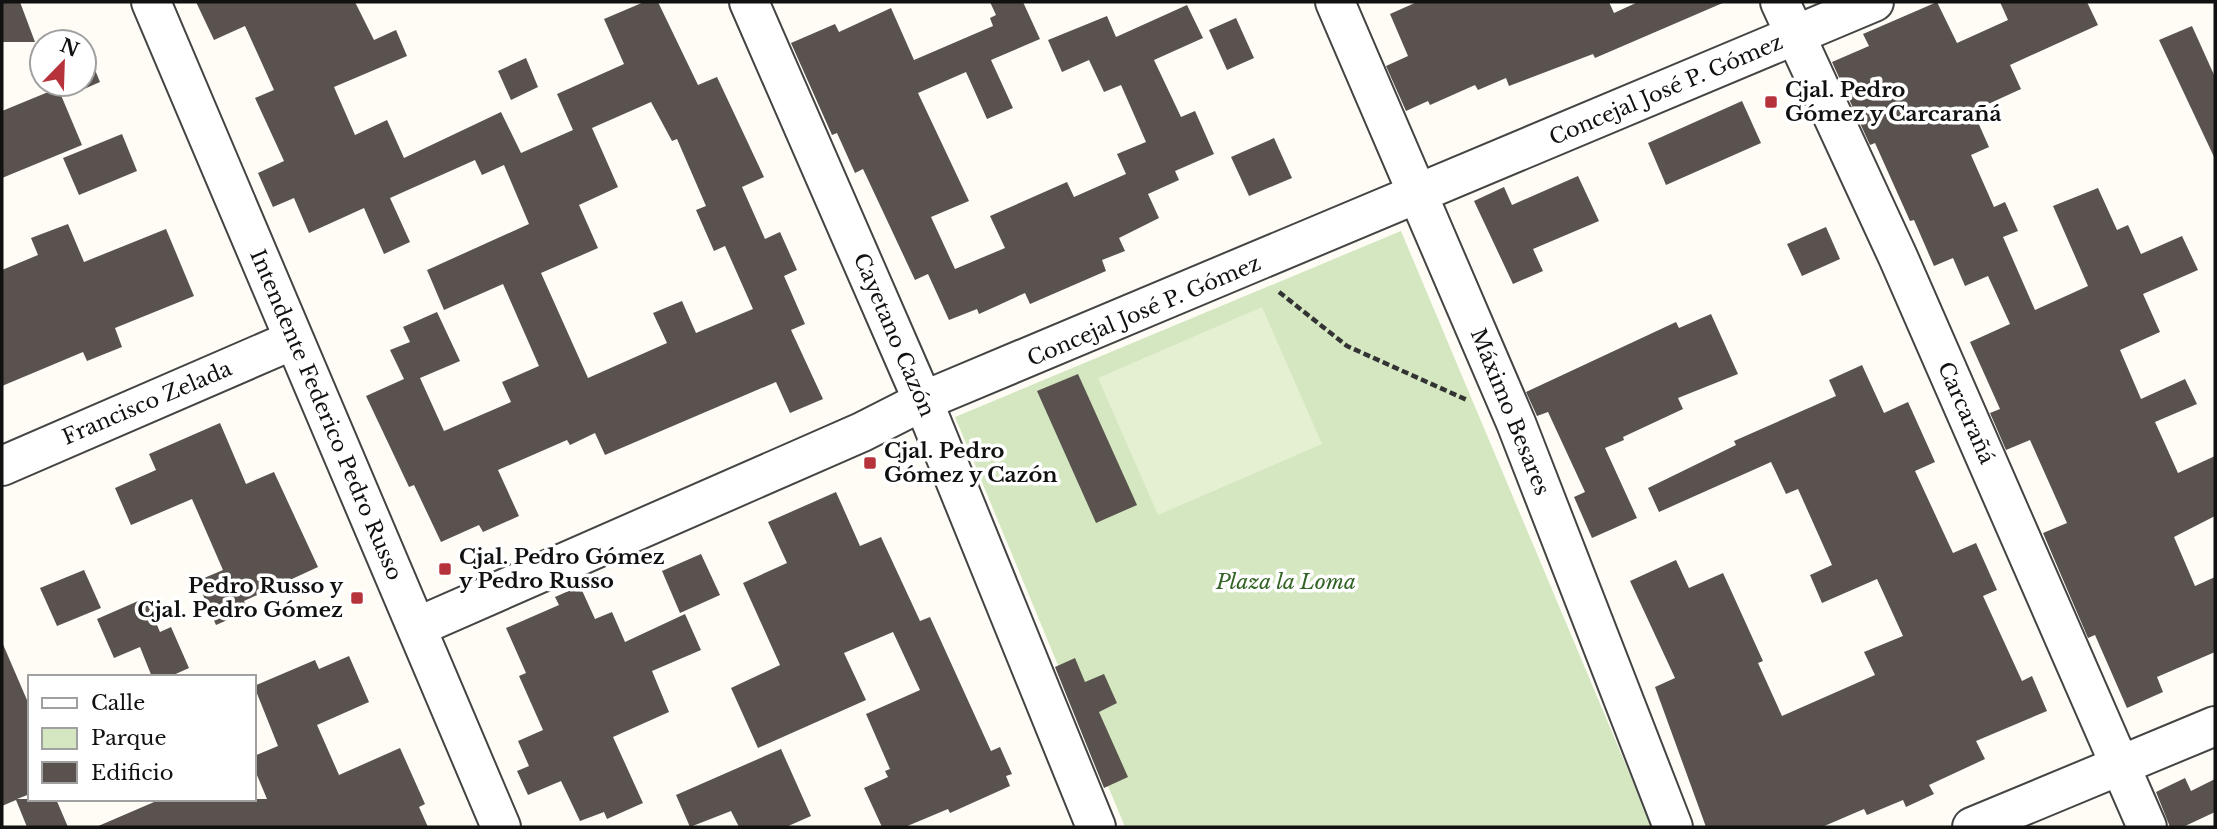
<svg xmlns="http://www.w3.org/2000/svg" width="2217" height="829" font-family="'Libre Baskerville',serif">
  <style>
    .green { fill: #d5e7c1 }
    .pitch { fill: #e5efd2 }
    .building { fill: #59524e; fill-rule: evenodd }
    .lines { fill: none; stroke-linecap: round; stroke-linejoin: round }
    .minor-casing { stroke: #444; stroke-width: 42 }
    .path { stroke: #333; stroke-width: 4.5; stroke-dasharray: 7 3.5; stroke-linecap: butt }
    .minor { stroke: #fff; stroke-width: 38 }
    .poi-dot { fill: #b6333b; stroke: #fff; stroke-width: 2.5 }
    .labels { text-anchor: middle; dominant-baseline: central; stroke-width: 7; stroke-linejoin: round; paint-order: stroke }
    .street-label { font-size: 21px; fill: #111; stroke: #fff }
    .poi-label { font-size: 21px; font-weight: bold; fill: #111; stroke: #fff; text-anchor: start }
    .park-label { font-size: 21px; font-style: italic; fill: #336425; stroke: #fff }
  </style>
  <rect width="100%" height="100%" fill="#fefcf5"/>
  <path class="green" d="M 1401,231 L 1652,827 L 1125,827 L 955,417 Z"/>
  <path class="pitch" d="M 1262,307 L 1322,444 L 1158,515 L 1098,378 Z"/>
  <g class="building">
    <path d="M 2,2 L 20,2 L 35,42 L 2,42 Z"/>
    <path d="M 196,2 L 355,2 L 374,40 L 396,30 L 407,56 L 334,87 L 355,135 L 387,120 L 404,158 L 501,112 L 521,153 L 573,130 L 557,94 L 624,64 L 604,19 L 644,2 L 658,2 L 698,85 L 717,77 L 764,177 L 742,187 L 765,239 L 780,232 L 797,270 L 784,276 L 805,324 L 791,330 L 823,399 L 790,413 L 776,382 L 605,455 L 595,433 L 570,445 L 567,440 L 498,470 L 519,516 L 483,532 L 479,525 L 441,542 L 414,485 L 409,487 L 366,396 L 404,379 L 390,350 L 410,342 L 403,327 L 437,312 L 460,361 L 420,378 L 444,431 L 511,402 L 502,382 L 539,366 L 503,284 L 444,310 L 427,270 L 529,224 L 504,165 L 482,175 L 475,160 L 390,198 L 410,242 L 384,254 L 364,208 L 309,233 L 294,198 L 273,207 L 258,173 L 284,161 L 255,98 L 274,90 L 245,26 L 214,40 ZM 651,102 L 672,141 L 677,139 L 706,206 L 696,210 L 714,251 L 725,246 L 753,309 L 696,333 L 682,301 L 653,313 L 667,343 L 588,378 L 541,273 L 598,248 L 579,205 L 618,187 L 592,128 Z"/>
    <path d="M 990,2 L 1023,2 L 1040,39 L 991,60 L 1013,108 L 987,119 L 966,72 L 918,93 L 969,201 L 931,217 L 955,269 L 1005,248 L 990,216 L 1067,182 L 1074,197 L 1126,174 L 1117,154 L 1146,142 L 1121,85 L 1104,92 L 1089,60 L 1062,72 L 1048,40 L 1107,16 L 1116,37 L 1187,5 L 1203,38 L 1154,60 L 1181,117 L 1195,111 L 1214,154 L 1175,171 L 1179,180 L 1148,194 L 1159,218 L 1119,238 L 1125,251 L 1102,260 L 1106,271 L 1030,304 L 1025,293 L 979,314 L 977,309 L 949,320 L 928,274 L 915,280 L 863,169 L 855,173 L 837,133 L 832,135 L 791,43 L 835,24 L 839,32 L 891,8 L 914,60 L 993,26 L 990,18 L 996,15 Z"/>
    <path d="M 1417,2 L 1609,2 L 1614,13 L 1638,2 L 1725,2 L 1595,58 L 1593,54 L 1509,86 L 1506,78 L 1478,90 L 1475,85 L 1430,105 L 1428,101 L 1406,111 L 1386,66 L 1408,56 L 1390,14 Z"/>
    <path d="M 1937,2 L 1957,43 L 2008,20 L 2000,2 L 2087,2 L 2098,25 L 2010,65 L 2021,89 L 1973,111 L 1989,147 L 1971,155 L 1994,207 L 2005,202 L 2018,231 L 2003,237 L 2035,310 L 2088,286 L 2053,206 L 2098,188 L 2117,230 L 2128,225 L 2141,254 L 2182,236 L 2198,270 L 2143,294 L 2160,332 L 2120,350 L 2141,399 L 2185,379 L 2197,404 L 2155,422 L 2178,473 L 2215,456 L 2215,516 L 2174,537 L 2195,586 L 2215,577 L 2215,652 L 2157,677 L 2163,692 L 2127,708 L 2095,635 L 2088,638 L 2043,533 L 2067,523 L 2030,440 L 2006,450 L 1990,413 L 2000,409 L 1970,342 L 2010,324 L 1988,276 L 1965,286 L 1953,258 L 1934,266 L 1914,220 L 1910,221 L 1875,143 L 1870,145 L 1832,62 L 1869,46 L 1863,34 Z"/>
    <path d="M 1236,18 L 1254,58 L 1227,70 L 1209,30 Z"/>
    <path d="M 2192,26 L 2215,77 L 2215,159 L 2159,40 Z"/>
    <path d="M 84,43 L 100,82 L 75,93 L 71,84 L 84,84 Z"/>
    <path d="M 526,58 L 538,87 L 511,100 L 498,71 Z"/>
    <path d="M 58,88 L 82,145 L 2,178 L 2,111 Z"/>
    <path d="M 1742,101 L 1761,143 L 1666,185 L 1648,143 Z"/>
    <path d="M 122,134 L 137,171 L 79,195 L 63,158 Z"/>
    <path d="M 1274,138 L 1292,178 L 1249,196 L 1231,157 Z"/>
    <path d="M 1578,176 L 1599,221 L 1533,249 L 1543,271 L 1513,284 L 1474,201 L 1504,187 L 1512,205 Z"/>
    <path d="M 68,224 L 84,262 L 166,229 L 194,296 L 115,328 L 122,347 L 87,361 L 83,352 L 2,386 L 2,270 L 38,255 L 31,238 Z"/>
    <path d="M 1826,227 L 1840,259 L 1802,276 L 1787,244 Z"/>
    <path d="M 1711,314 L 1738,374 L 1678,398 L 1683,409 L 1623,437 L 1624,440 L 1605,448 L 1637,518 L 1592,538 L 1574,497 L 1585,492 L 1548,412 L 1537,416 L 1526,392 L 1676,322 L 1679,328 Z"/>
    <path d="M 1862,365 L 1884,413 L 1908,402 L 1935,462 L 1915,471 L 1953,553 L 1976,543 L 1997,590 L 1983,596 L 2022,681 L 2032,676 L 2047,711 L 1976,741 L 1985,759 L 1929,785 L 1934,794 L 1906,807 L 1903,800 L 1867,815 L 1864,809 L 1822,827 L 1706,827 L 1655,687 L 1675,678 L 1630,581 L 1676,560 L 1689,588 L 1723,573 L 1763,661 L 1758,663 L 1782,716 L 1875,675 L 1864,652 L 1903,636 L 1877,579 L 1822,603 L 1810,575 L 1832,565 L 1798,489 L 1786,494 L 1771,462 L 1659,512 L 1648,488 L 1736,445 L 1734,441 L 1836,396 L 1829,380 Z"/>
    <path d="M 1078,374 L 1137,505 L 1096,523 L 1037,391 Z"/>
    <path d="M 220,423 L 246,484 L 274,472 L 318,567 L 244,601 L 248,611 L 216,625 L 197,581 L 223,570 L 192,499 L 131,525 L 115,488 L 156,470 L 149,454 Z"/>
    <path d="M 836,492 L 860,546 L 881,537 L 920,621 L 930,617 L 991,751 L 1000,747 L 1012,774 L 1006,776 L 1010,786 L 950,813 L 948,809 L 905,827 L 882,827 L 864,788 L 888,777 L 885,771 L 890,769 L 866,714 L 920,690 L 893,632 L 844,653 L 866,700 L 758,748 L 731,688 L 780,665 L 743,583 L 787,563 L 768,522 Z"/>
    <path d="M 701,554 L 720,595 L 680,613 L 662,571 Z"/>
    <path d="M 84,570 L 101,608 L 57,626 L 40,588 Z"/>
    <path d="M 580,586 L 595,619 L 612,612 L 625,642 L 685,614 L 701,650 L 652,671 L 669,712 L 613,737 L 643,803 L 607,819 L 604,812 L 580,821 L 561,781 L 528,795 L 517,771 L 529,766 L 518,741 L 543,730 L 519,676 L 526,673 L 506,628 L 559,605 L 555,597 Z"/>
    <path d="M 145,598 L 160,632 L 171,627 L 189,668 L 169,677 L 152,677 L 140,647 L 114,658 L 97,619 Z"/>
    <path d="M 2,642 L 30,707 L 30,794 L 17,799 L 56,799 L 68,827 L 27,827 L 16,800 L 2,806 Z"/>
    <path d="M 349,656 L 369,702 L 317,725 L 339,775 L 400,748 L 425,804 L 419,807 L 428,827 L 96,827 L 161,799 L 267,799 L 254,768 L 254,756 L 278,746 L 254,686 L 315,660 L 319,669 Z"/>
    <path d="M 1075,658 L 1085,682 L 1104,674 L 1117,703 L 1099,712 L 1128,777 L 1104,788 L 1055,667 Z"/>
    <path d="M 781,749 L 811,816 L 786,827 L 739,827 L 731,811 L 690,827 L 676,795 Z"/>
    <path d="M 2185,778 L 2191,791 L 2215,779 L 2215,812 L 2183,827 L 2170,827 L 2156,792 Z"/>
  </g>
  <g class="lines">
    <g class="minor-casing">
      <g id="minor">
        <path d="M 151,2 L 501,827"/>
        <path d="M 749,2 L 923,401 L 1096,827"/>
        <path d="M 1335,2 L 1516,423 L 1673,827"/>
        <path d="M 1780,2 L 1898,257 L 2147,827"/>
        <path d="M 2,466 L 293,340"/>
        <path d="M 417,627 L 862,432 L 923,401 L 1874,2"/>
        <path d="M 1972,827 L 2215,726"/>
      </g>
    </g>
    <path class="path" d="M 1279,292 L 1347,346 L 1467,400"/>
    <use href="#minor" class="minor"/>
  </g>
  <g class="poi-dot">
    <rect x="1764" y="95" width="14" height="14" rx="3.5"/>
    <rect x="863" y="456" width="14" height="14" rx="3.5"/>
    <rect x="438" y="562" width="14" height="14" rx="3.5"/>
    <rect x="350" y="591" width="14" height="14" rx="3.5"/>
  </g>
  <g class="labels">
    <g class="street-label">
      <text transform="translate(1666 90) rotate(-23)">Concejal José P. Gómez</text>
      <text transform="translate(1144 311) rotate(-23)">Concejal José P. Gómez</text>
      <text transform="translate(894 335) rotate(67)">Cayetano Cazón</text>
      <text transform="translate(147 403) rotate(-23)">Francisco Zelada</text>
      <text transform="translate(1510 412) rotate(68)">Máximo Besares</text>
      <text transform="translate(1966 413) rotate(66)">Carcarañá</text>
      <text transform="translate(326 415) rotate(67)">Intendente Federico Pedro Russo</text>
    </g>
    <g class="poi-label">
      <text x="1785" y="90">Cjal. Pedro<tspan x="1785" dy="24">Gómez y Carcarañá</tspan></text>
      <text x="884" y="451">Cjal. Pedro<tspan x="884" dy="24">Gómez y Cazón</tspan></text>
      <text x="459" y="557">Cjal. Pedro Gómez<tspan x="459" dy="24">y Pedro Russo</tspan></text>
      <text x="343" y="586" text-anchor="end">Pedro Russo y<tspan x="343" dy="24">Cjal. Pedro Gómez</tspan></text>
    </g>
    <g class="park-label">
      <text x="1286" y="582">Plaza la Loma</text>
    </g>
  </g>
  <rect width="2217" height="829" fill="none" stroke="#111111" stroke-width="7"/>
  <rect x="28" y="675" width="228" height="126" fill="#ffffff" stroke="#a0a0a0" stroke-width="2"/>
  <rect x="42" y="698" width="35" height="10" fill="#ffffff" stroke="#a0a0a0" stroke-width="2"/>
  <text x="91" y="710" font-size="21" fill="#111111">Calle</text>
  <rect x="42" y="728" width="35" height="21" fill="#d5e7c1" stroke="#a0a0a0" stroke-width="2"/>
  <text x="91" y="745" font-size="21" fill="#111111">Parque</text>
  <rect x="42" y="762" width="35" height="21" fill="#59524e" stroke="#a0a0a0" stroke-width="2"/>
  <text x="91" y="780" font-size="21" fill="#111111">Edificio</text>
  <g transform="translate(63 63) rotate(23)"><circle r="33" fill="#ffffff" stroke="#a0a0a0" stroke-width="2"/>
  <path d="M0-5L12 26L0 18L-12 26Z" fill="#b6333b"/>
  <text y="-10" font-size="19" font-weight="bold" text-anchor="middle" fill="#111111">N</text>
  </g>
</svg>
